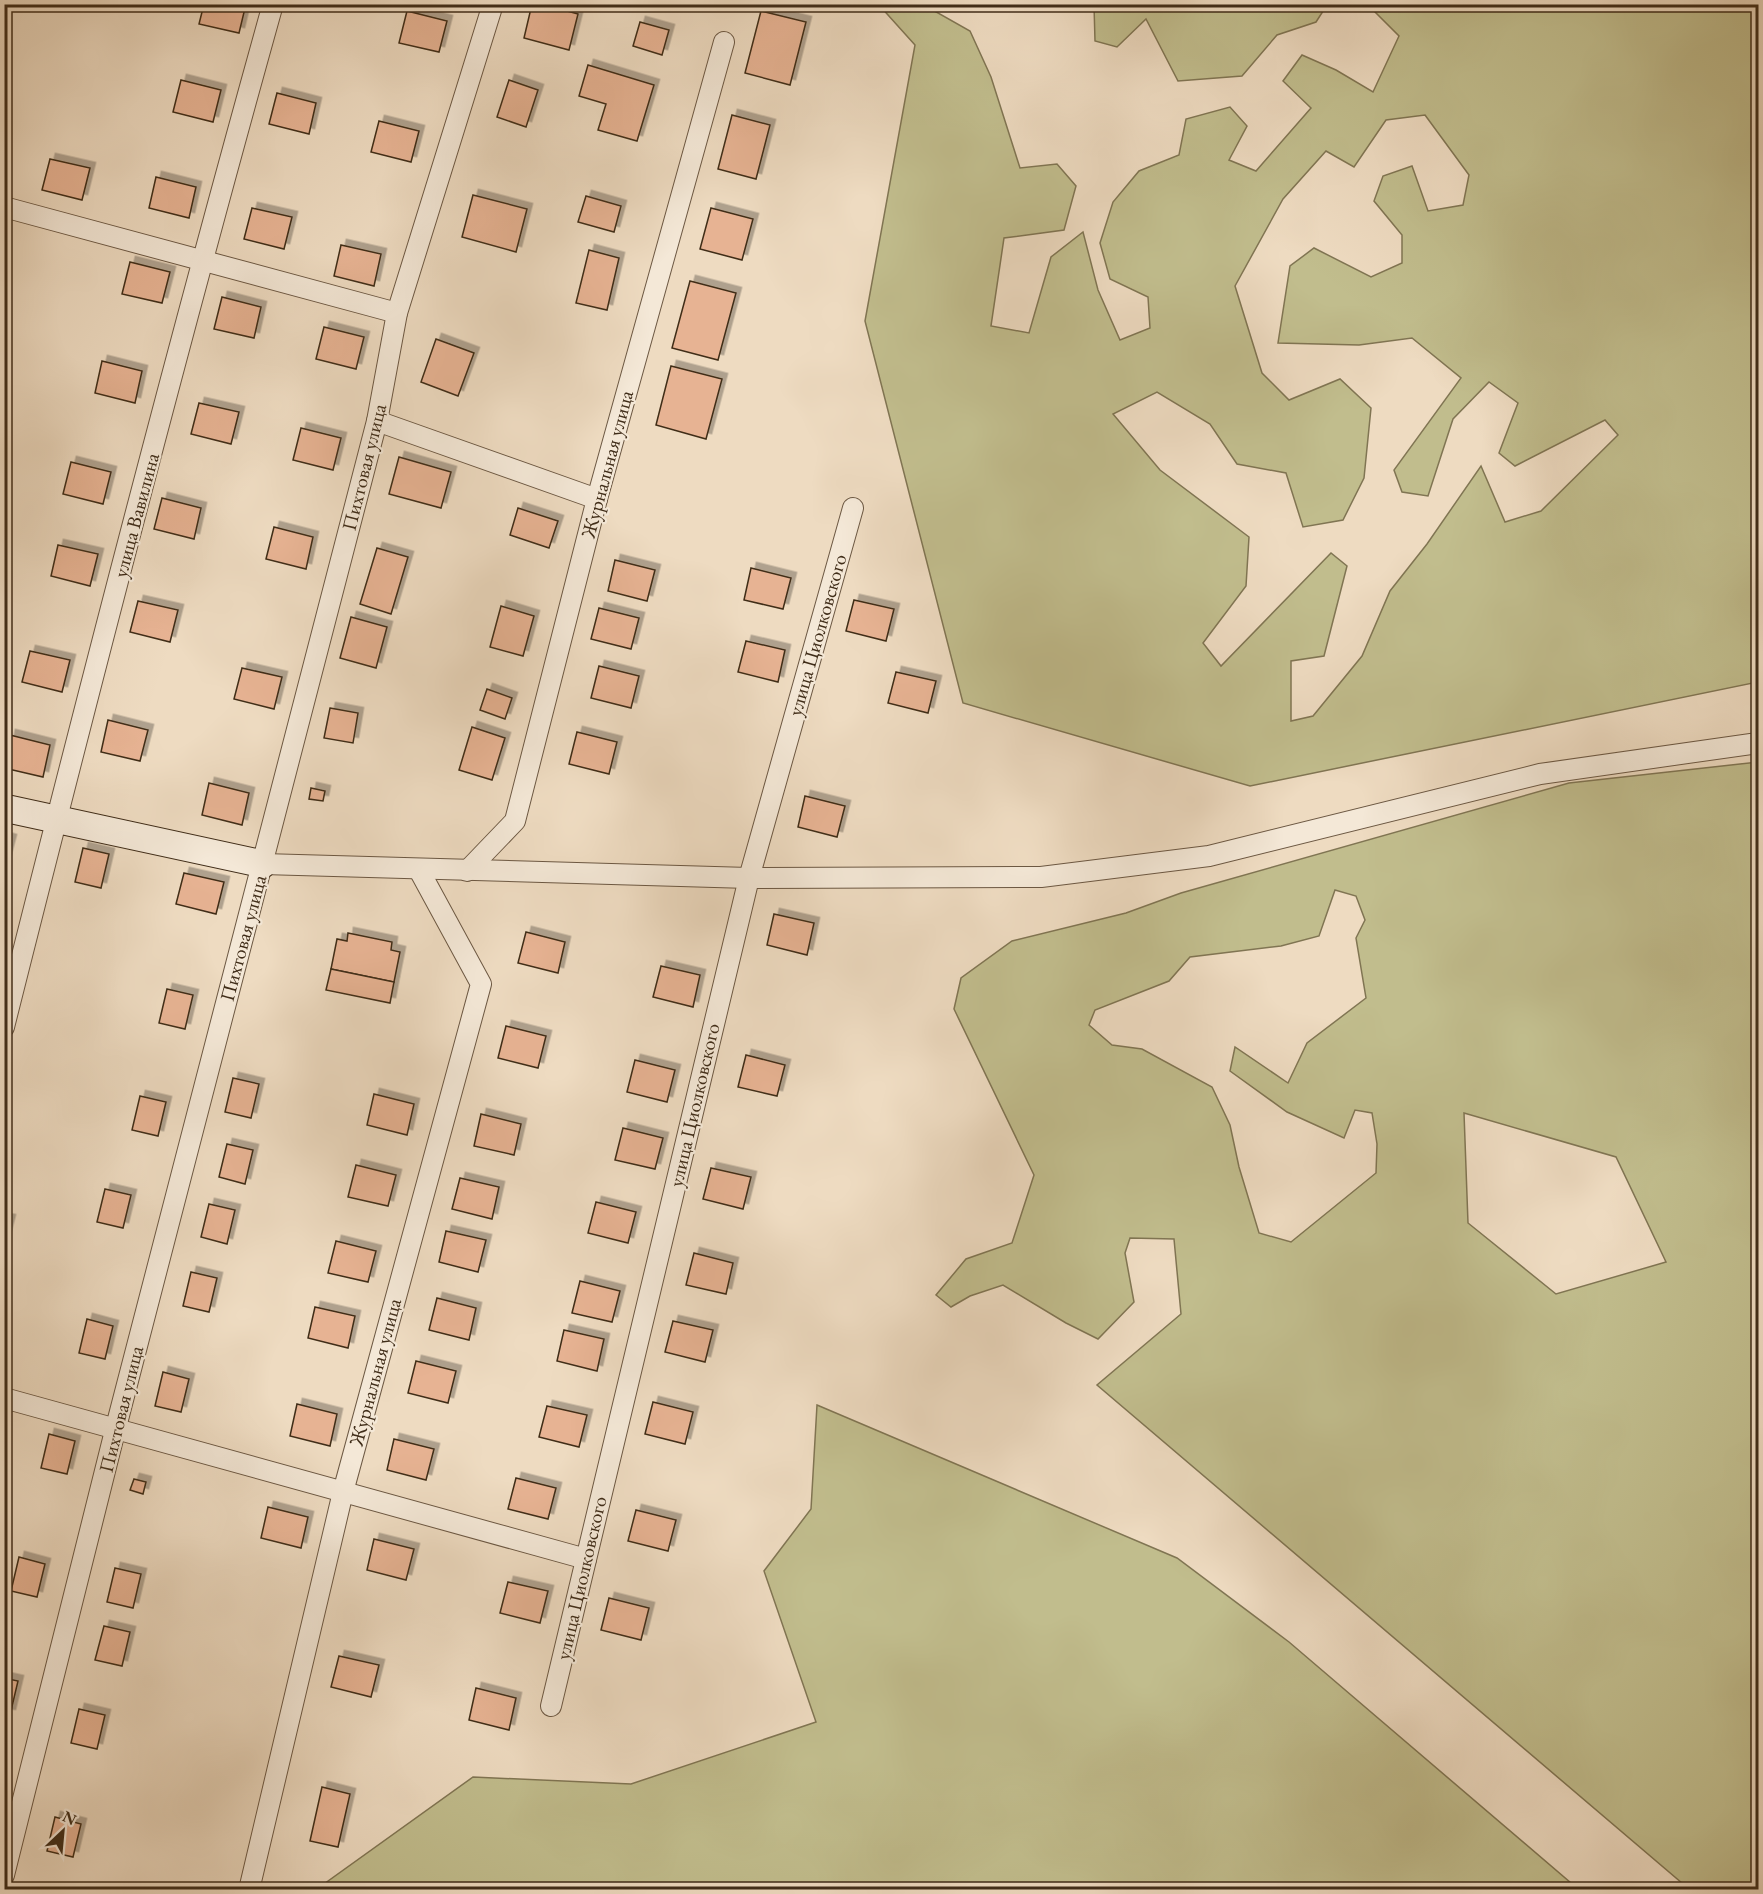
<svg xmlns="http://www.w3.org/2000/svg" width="1763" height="1894" font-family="'EB Garamond',serif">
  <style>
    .green { fill: #c1bd8d; stroke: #807553; stroke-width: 1.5; fill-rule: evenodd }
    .building { fill: #e7b393; stroke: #402d19; stroke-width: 1.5; filter: url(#shadow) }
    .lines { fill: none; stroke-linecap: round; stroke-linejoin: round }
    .street-casing { stroke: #6c5843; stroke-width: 22 }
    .secondary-casing { stroke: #402d19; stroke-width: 29 }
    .path { stroke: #402d19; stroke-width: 4; stroke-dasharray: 4.5 3; stroke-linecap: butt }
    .street { stroke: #f4e8d7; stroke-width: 20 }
    .secondary { stroke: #f4e8d7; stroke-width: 27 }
    .labels { text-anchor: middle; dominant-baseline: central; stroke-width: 4.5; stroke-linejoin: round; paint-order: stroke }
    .street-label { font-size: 20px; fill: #402d19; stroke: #f4e8d7 }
  </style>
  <defs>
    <filter id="shadow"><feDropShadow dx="5.5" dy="-5.5" stdDeviation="0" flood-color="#0004"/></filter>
  </defs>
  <rect width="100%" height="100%" fill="#eedbc1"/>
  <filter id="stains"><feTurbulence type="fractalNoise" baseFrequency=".00333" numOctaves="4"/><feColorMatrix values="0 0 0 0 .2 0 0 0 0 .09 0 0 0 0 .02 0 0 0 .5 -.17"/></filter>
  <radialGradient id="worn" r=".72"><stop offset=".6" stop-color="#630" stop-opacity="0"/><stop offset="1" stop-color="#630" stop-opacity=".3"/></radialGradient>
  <g class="green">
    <path d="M 879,5 L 924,5 L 970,31 L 991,77 L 1020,168 L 1057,164 L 1076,186 L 1064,230 L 1004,238 L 991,326 L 1029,333 L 1051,257 L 1083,232 L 1098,290 L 1120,340 L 1150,328 L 1148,297 L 1110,279 L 1100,243 L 1113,202 L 1139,171 L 1179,155 L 1186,119 L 1230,107 L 1247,126 L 1229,160 L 1256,171 L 1311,108 L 1283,81 L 1302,55 L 1336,70 L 1373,92 L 1399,36 L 1368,5 L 1758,5 L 1758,682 L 1250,786 L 963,703 L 865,321 L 915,45 ZM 1425,115 L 1469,175 L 1463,205 L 1428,211 L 1412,166 L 1383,176 L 1374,201 L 1402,235 L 1402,263 L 1371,277 L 1314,248 L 1290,266 L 1278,343 L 1359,345 L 1412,338 L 1461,378 L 1394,470 L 1402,492 L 1428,496 L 1453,419 L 1489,382 L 1518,403 L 1499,453 L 1515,466 L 1605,420 L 1618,435 L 1541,511 L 1505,522 L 1481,466 L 1427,544 L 1390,591 L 1362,656 L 1313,716 L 1291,721 L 1291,661 L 1324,656 L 1347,566 L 1331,553 L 1221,666 L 1203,643 L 1246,586 L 1249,537 L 1160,470 L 1113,414 L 1157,392 L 1210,424 L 1237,464 L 1286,473 L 1303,527 L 1343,520 L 1364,478 L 1371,408 L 1340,379 L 1289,400 L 1262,373 L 1235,286 L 1283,199 L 1326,151 L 1354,167 L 1386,120 Z"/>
    <path d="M 1094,5 L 1094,4 L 1327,5 L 1316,22 L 1277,35 L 1242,76 L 1178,81 L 1146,19 L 1117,47 L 1095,41 Z"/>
    <path d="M 1758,762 L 1758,1889 L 1689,1889 L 1097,1385 L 1181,1314 L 1174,1239 L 1130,1238 L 1125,1253 L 1134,1302 L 1098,1339 L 1066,1323 L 1003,1285 L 970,1296 L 951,1307 L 936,1295 L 966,1259 L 1012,1243 L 1034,1175 L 954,1009 L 961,978 L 1012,941 L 1126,913 L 1181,893 L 1569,783 ZM 1335,890 L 1356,896 L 1365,920 L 1356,938 L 1366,998 L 1307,1043 L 1288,1083 L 1235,1047 L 1230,1071 L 1287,1112 L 1344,1138 L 1355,1110 L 1372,1113 L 1377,1144 L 1376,1173 L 1291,1242 L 1259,1233 L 1239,1167 L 1230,1125 L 1212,1087 L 1142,1049 L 1112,1045 L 1089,1025 L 1095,1010 L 1169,981 L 1190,957 L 1281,946 L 1319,936 ZM 1464,1113 L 1616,1157 L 1666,1262 L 1556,1294 L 1468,1223 Z"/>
    <path d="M 817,1405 L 1177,1558 L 1289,1642 L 1578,1889 L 317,1889 L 473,1777 L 631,1784 L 816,1722 L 764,1571 L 811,1509 Z"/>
  </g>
  <g class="building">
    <path d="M 204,4 L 246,4 L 239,33 L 199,24 Z"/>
    <path d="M 532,4 L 542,4 L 578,14 L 569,50 L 524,38 Z"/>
    <path d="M 407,11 L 447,21 L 439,52 L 399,43 Z"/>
    <path d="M 761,11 L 806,22 L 790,85 L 745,73 Z"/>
    <path d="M 640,22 L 669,30 L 662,55 L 633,46 Z"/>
    <path d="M 588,65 L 654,85 L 637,141 L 598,130 L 606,104 L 579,96 Z"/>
    <path d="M 181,80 L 221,90 L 213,122 L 173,112 Z"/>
    <path d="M 509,80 L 538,90 L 526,127 L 497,117 Z"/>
    <path d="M 277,93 L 316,103 L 309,134 L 269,124 Z"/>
    <path d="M 732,115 L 770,125 L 756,179 L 718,169 Z"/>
    <path d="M 379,121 L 419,131 L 411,162 L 371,152 Z"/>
    <path d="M 50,159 L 90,168 L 82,200 L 42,190 Z"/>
    <path d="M 156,177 L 196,187 L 189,218 L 149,208 Z"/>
    <path d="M 473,195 L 527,209 L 516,252 L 462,237 Z"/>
    <path d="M 586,196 L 621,206 L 614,232 L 578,222 Z"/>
    <path d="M 252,208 L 292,217 L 284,249 L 244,239 Z"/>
    <path d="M 711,208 L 753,219 L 742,260 L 700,249 Z"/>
    <path d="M 341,245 L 381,254 L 374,286 L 334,276 Z"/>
    <path d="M 589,250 L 619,258 L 607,310 L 576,303 Z"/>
    <path d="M 130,262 L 170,272 L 162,303 L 122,294 Z"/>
    <path d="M 690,281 L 736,293 L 718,360 L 672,348 Z"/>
    <path d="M 222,297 L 261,307 L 254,338 L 214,329 Z"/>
    <path d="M 324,327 L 364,337 L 356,369 L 316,359 Z"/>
    <path d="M 436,339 L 474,353 L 458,396 L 421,382 Z"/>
    <path d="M 102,361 L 142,371 L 135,403 L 95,393 Z"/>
    <path d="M 671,366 L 722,379 L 706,439 L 656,425 Z"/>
    <path d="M 199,403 L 239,412 L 231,444 L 191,434 Z"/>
    <path d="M 301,428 L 341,438 L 333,470 L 293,460 Z"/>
    <path d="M 399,457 L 451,472 L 441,508 L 389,494 Z"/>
    <path d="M 71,462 L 111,472 L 103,504 L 63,494 Z"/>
    <path d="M 162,498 L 201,508 L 194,539 L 154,529 Z"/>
    <path d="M 518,508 L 558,521 L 549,548 L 510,535 Z"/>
    <path d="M 274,527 L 313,537 L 306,569 L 266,559 Z"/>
    <path d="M 58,545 L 98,554 L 90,586 L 51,576 Z"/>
    <path d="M 377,548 L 408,557 L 391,614 L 360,604 Z"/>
    <path d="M 615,560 L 655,570 L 647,601 L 608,591 Z"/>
    <path d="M 751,568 L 791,578 L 783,609 L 744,600 Z"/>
    <path d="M 854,600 L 894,609 L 886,641 L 846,631 Z"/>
    <path d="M 138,601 L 178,610 L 170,642 L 130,632 Z"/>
    <path d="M 501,606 L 534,616 L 523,656 L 490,647 Z"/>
    <path d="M 599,608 L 639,618 L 631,649 L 591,639 Z"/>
    <path d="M 351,617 L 387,627 L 376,668 L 340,658 Z"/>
    <path d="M 746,641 L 785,650 L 778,682 L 738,672 Z"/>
    <path d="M 30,651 L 70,660 L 62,692 L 22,682 Z"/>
    <path d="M 599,666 L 639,676 L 631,708 L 591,698 Z"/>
    <path d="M 242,668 L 282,677 L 274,709 L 234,699 Z"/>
    <path d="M 896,672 L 936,681 L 928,713 L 888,703 Z"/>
    <path d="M 487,689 L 512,698 L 505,719 L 480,710 Z"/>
    <path d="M 330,708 L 358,713 L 353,743 L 324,738 Z"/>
    <path d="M 108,720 L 148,730 L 140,761 L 101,752 Z"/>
    <path d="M 472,727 L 505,738 L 492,780 L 459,770 Z"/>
    <path d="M 577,732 L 617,742 L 609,774 L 569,764 Z"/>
    <path d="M 10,735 L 50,745 L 43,777 L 4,768 Z"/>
    <path d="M 209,783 L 249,793 L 242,825 L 202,815 Z"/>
    <path d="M 311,788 L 325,791 L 323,801 L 309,799 Z"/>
    <path d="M 805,796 L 845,806 L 837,837 L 798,827 Z"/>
    <path d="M 4,838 L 11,840 L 4,866 Z"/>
    <path d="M 83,848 L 109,854 L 101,888 L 75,882 Z"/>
    <path d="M 184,873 L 224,882 L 216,914 L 176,904 Z"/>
    <path d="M 774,914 L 814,923 L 807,955 L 767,945 Z"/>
    <path d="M 526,932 L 565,942 L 558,973 L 518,963 Z"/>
    <path d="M 348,933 L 392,942 L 391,950 L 400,952 L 394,982 L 331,969 L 337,939 L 347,941 Z"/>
    <path d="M 661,966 L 700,975 L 693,1007 L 653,997 Z"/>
    <path d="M 331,969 L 394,982 L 390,1003 L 326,990 Z"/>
    <path d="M 167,989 L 193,995 L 185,1029 L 159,1023 Z"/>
    <path d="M 506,1026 L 546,1036 L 538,1068 L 498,1058 Z"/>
    <path d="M 746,1055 L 785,1065 L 777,1096 L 738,1087 Z"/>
    <path d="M 635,1060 L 675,1070 L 667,1102 L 627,1092 Z"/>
    <path d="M 233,1078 L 259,1084 L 251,1118 L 225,1112 Z"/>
    <path d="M 374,1094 L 414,1104 L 407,1135 L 367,1125 Z"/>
    <path d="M 140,1096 L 166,1102 L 158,1136 L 132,1130 Z"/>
    <path d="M 481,1114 L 521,1124 L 514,1155 L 474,1146 Z"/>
    <path d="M 623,1128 L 663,1138 L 655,1169 L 615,1160 Z"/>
    <path d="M 227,1144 L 253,1150 L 245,1184 L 219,1177 Z"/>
    <path d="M 356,1165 L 396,1175 L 388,1206 L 348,1197 Z"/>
    <path d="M 711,1168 L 751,1177 L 743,1209 L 703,1199 Z"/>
    <path d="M 460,1178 L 499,1187 L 492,1219 L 452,1209 Z"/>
    <path d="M 105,1189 L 131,1195 L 123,1228 L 97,1222 Z"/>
    <path d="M 596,1202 L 636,1212 L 628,1243 L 588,1233 Z"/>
    <path d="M 209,1204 L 235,1210 L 227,1244 L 201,1237 Z"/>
    <path d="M 4,1219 L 10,1220 L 4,1243 Z"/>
    <path d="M 446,1231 L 486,1240 L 478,1272 L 439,1262 Z"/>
    <path d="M 336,1241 L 376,1251 L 368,1282 L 328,1273 Z"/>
    <path d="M 694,1253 L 733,1263 L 726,1294 L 686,1285 Z"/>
    <path d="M 191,1272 L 217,1278 L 209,1312 L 183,1306 Z"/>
    <path d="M 580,1281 L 620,1291 L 612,1322 L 572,1313 Z"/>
    <path d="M 437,1298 L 476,1308 L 469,1340 L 429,1330 Z"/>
    <path d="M 315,1307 L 355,1316 L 348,1348 L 308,1338 Z"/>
    <path d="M 87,1319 L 113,1326 L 105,1359 L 79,1353 Z"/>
    <path d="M 673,1321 L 713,1330 L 705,1362 L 665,1352 Z"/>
    <path d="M 564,1330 L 604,1339 L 597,1371 L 557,1361 Z"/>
    <path d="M 416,1361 L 456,1371 L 448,1403 L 408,1393 Z"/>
    <path d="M 163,1372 L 189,1379 L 181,1412 L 155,1406 Z"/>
    <path d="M 653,1402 L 693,1412 L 685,1444 L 645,1434 Z"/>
    <path d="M 297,1404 L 337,1414 L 330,1446 L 290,1436 Z"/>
    <path d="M 547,1406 L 587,1415 L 579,1447 L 539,1437 Z"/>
    <path d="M 49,1434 L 75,1441 L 67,1474 L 41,1468 Z"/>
    <path d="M 394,1439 L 434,1449 L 426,1480 L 387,1470 Z"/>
    <path d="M 516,1478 L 556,1488 L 548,1519 L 508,1509 Z"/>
    <path d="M 134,1479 L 146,1482 L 143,1494 L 130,1490 Z"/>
    <path d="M 268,1507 L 308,1517 L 301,1548 L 261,1538 Z"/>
    <path d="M 636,1510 L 676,1520 L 668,1551 L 628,1541 Z"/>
    <path d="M 374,1539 L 414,1549 L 406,1580 L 367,1570 Z"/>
    <path d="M 19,1557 L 45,1564 L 37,1597 L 11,1591 Z"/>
    <path d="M 115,1568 L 141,1574 L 133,1608 L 107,1602 Z"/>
    <path d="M 508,1582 L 548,1591 L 540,1623 L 500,1613 Z"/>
    <path d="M 609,1598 L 649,1608 L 641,1640 L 601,1630 Z"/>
    <path d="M 104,1626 L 130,1632 L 122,1666 L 95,1660 Z"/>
    <path d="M 339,1656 L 379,1665 L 371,1697 L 331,1687 Z"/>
    <path d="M 4,1678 L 18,1681 L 10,1715 L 4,1714 Z"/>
    <path d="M 476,1688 L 516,1698 L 509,1730 L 469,1720 Z"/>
    <path d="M 79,1709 L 105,1715 L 97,1749 L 71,1743 Z"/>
    <path d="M 322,1787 L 350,1794 L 338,1847 L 310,1841 Z"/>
    <path d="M 55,1817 L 81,1824 L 73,1857 L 47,1851 Z"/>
  </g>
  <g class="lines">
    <g class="street-casing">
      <g id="street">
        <path d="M 4,207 L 397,313"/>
        <path d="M 377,421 L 597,499"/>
        <path d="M 263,864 L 749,878 L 1041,877 L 1209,856 L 1540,774 L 1758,743"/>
        <path d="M 467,871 L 515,821 L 597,499 L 724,42"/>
        <path d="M 4,1027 C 90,685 178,344 273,4"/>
        <path d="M 4,1398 L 586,1559"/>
        <path d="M 551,1706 L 749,878 L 853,508"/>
        <path d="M 4,1875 L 116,1427 L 377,421 L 397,313 L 493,4"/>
        <path d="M 249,1890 L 343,1492 L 481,984 L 419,870"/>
      </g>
    </g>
    <g class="secondary-casing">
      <path id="secondary" d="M 4,808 L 263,864"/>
    </g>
    <path class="path" d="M 1758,682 L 1758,681"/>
    <use href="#street" class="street"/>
    <use href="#secondary" class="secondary"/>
  </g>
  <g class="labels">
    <g class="street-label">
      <text transform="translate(607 464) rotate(-75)">Журнальная улица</text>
      <text transform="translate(364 467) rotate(-76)">Пихтовая улица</text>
      <text transform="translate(136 515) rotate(-75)">улица Вавилина</text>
      <text transform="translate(817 635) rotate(-74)">улица Циолковского</text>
      <text transform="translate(243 938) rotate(-75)">Пихтовая улица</text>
      <text transform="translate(694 1105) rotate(-77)">улица Циолковского</text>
      <text transform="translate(375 1372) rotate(-75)">Журнальная улица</text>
      <text transform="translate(121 1409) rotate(-76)">Пихтовая улица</text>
      <text transform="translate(581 1578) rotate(-77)">улица Циолковского</text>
    </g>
  </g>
  <rect width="1763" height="1894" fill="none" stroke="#eedbc1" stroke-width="24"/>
  <rect x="6" y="6" width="1751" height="1882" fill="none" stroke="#402d19" stroke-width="3"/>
  <rect x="12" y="12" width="1739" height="1870" fill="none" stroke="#402d19" stroke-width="1.5"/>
  <g transform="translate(63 1831) rotate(26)" stroke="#f4e8d7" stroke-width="4.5" paint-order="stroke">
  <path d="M0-4.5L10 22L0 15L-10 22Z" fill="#402d19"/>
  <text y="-9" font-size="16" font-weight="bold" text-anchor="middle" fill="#402d19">N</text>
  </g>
  <rect width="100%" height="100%" filter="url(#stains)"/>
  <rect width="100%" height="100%" fill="url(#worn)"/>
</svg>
